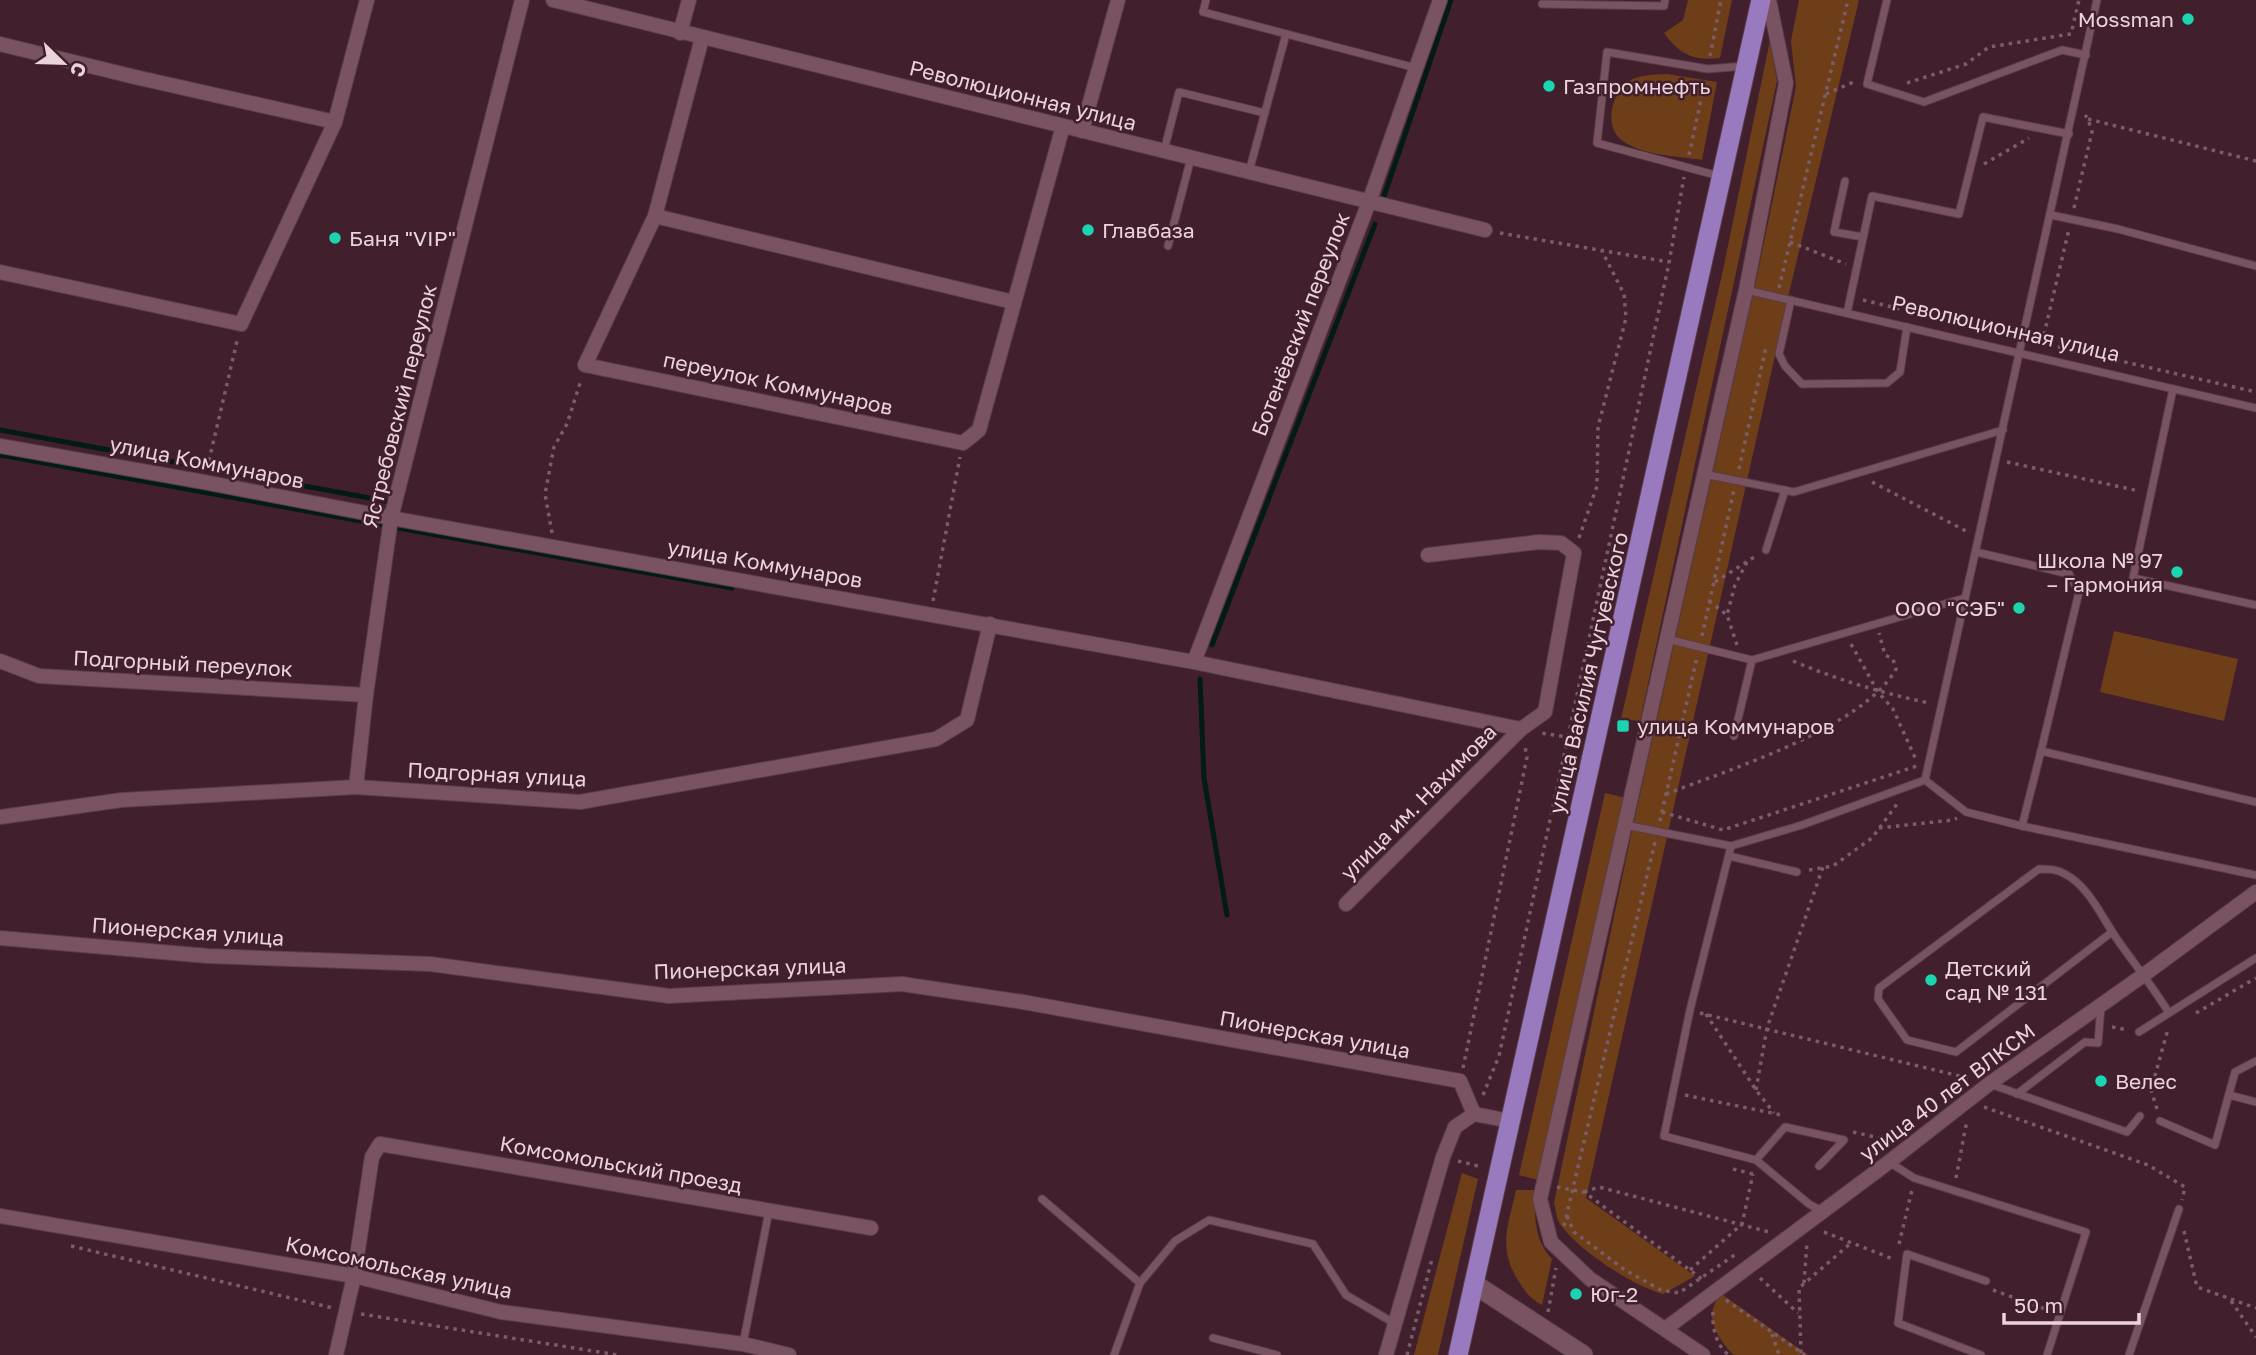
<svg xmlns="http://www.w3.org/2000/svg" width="2256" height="1355" font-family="'Golos Text',sans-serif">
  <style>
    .green { fill: #6e3e19 }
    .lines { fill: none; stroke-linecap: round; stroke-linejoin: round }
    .stream { stroke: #021b15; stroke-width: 5 }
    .service-casing { stroke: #593d49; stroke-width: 9 }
    .minor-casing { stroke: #593d49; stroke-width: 16 }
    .secondary-casing { stroke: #593d49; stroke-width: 21 }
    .primary-casing { stroke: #593d49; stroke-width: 21 }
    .path { stroke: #7b5d69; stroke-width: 3.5; stroke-dasharray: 3.5 5; stroke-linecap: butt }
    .service { stroke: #795362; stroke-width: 7 }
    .minor { stroke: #795362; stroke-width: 14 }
    .secondary { stroke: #795362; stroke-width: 19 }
    .primary { stroke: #9a7abf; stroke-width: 19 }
    .poi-dot { fill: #1bd5b1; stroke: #411f2d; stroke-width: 2.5 }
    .labels { text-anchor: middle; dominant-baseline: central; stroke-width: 5; stroke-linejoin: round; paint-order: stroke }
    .poi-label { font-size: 21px; fill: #ead3db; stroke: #411f2d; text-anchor: start }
    .street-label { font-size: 21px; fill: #ead3db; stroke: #411f2d }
  </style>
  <rect width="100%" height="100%" fill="#411f2d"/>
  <g class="green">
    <path d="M 1688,0 L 1732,0 L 1720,58 C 1694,61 1680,55 1664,33 L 1683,20 Z"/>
    <path d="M 1799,0 L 1859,0 L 1790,289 L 1586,1198 L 1695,1276 L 1663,1294 C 1633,1286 1578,1250 1560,1224 C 1556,1218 1556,1209 1554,1203 L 1634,821 L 1756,281 L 1796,87 L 1791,41 Z"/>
    <path d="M 1770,40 L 1777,81 L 1640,721 L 1621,719 L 1723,270 Z"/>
    <path d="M 1667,74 L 1717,82 L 1702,160 C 1678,156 1644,156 1623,141 C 1605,129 1610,98 1625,84 C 1636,74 1655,75 1667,74 Z"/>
    <path d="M 2114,631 L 2238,659 L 2224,721 L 2100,692 Z"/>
    <path d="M 1605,793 L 1626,798 L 1539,1180 L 1519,1175 Z"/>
    <path d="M 1462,1173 L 1478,1179 L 1438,1355 L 1414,1355 Z"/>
    <path d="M 1516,1190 L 1535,1190 C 1535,1216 1533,1238 1552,1259 L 1542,1305 C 1529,1298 1523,1289 1516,1277 C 1498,1245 1509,1223 1516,1190 Z"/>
    <path d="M 1720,1293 L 1808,1355 L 1734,1355 C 1724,1346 1712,1329 1712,1315 C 1712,1308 1717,1299 1720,1293 Z"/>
  </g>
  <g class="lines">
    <g class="stream">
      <path d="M 1382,202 L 1451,0"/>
      <path d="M 0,430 L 386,501"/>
      <path d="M 0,455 L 383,525"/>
      <path d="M 398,528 L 732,588"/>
      <path d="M 1212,645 L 1375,224"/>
      <path d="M 1200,679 L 1204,778 L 1227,915"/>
    </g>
    <g class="service-casing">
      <g id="service">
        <path d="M 1206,0 L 1203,12 L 1416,68"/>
        <path d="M 1887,0 L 1867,84 L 1924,102 L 2062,50 L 2086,55"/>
        <path d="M 1542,4 L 1664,6 L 1665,0"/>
        <path d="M 1164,151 L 1179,92 L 1265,113"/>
        <path d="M 1249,172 L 1286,34"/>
        <path d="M 1719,176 L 1597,143 L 1607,52 L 1708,69 L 1744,66"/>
        <path d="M 1845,181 L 1834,232 L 1863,237"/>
        <path d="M 2051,215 L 2118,229 L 2256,266"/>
        <path d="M 1168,246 L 1191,158"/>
        <path d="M 1746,290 L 2256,408"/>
        <path d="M 1791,300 L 1779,354 L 1785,366 L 1802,384 L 1887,383 L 1900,372 L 1907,327"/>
        <path d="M 1847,313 L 1872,196 L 1959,214 L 1983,117 L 2069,134"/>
        <path d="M 2173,389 L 2133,578 L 2256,605"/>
        <path d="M 1704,474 L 1794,492 L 2003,430"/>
        <path d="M 1766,550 L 1785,490"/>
        <path d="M 1976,552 L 2069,574 L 2079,592 L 2041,751 L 2256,802"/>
        <path d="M 1667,639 L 1752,660 L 1965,598"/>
        <path d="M 1734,736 L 1752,660"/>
        <path d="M 1925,780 L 2097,0"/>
        <path d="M 1925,780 L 1966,812 L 2022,826 L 2256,875"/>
        <path d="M 1625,825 L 1731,846 L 1802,825 L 1925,780"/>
        <path d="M 2022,826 L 2041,751"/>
        <path d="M 1731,846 L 1690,1010 L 1664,1136 L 1756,1160 L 1809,1204 L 1822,1211"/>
        <path d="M 1729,856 L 1797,872"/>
        <path d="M 2112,932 L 1956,1052 L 1907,1040 L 1878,999 L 1879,988 L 2039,869 C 2048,869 2057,869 2065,874 C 2090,887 2103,920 2119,942 C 2136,966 2153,987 2169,1013"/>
        <path d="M 2139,1032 L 2256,958"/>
        <path d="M 1990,1084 L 2127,1132 L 2140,1116"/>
        <path d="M 2017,1094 L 2085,1042 L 2098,1043 L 2101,1006"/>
        <path d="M 2229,1095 L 2256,1102"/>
        <path d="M 2160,1121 L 2215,1145 L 2235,1072 L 2256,1061"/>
        <path d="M 1756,1160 L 1785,1127 L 1844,1140 L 1819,1166"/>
        <path d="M 1889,1162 L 1914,1178 L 2086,1232 L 2047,1355"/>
        <path d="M 1042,1199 L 1140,1283 L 1175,1241 L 1209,1220 L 1313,1244 L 1346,1295 L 1394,1323"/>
        <path d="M 1213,1338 L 1277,1355"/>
        <path d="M 743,1344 L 769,1211"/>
        <path d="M 1114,1355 L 1140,1283"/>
        <path d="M 1981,1355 L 1898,1323 L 1907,1254 L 1986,1281"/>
        <path d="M 2129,1355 L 2179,1209"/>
      </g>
    </g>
    <g class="minor-casing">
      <g id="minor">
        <path d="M 553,0 L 1485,230"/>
        <path d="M 680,33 L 689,0"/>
        <path d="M 702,38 L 655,216 L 585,365 L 963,443 L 979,430 L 1063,126"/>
        <path d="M 0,44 L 135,77 L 335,122"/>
        <path d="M 1082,131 L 1118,0"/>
        <path d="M 655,216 L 1013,302"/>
        <path d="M 0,272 L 241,324 L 335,122 L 367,0"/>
        <path d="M 0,446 L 204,482 L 391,518 L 1194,662 L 1521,729"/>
        <path d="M 0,661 L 39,676 L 366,695"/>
        <path d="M 1194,662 L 1369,202 L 1440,0"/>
        <path d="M 356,787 L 366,695 L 391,518 L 522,0"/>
        <path d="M 0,817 L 122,800 L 356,787 L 580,802 L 936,739 L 967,720 L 990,624"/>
        <path d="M 1346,904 L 1521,729 L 1545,712 L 1574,553 L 1561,543 L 1539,542 L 1428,555"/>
        <path d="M 0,938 L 208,956 L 430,964 L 669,996 L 902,984 L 1023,1002 L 1460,1081 L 1474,1114"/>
        <path d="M 0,1216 L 354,1276 L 501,1312 L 743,1344 L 789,1355"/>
        <path d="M 1665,1329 L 1889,1162 L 1989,1084 L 2145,974 L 2256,892"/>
        <path d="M 336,1355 L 354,1276 L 372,1157 L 380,1144 L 871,1228"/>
        <path d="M 1386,1355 L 1443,1157 L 1455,1127 L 1474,1114 L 1510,1121"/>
        <path d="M 1703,1355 L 1590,1279 L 1551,1242 L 1540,1199 L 1746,290 L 1786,83 L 1769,0"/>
      </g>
    </g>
    <g class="secondary-casing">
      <path id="secondary" d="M 1474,1284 L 1583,1355"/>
    </g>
    <g class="primary-casing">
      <path id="primary" d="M 1458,1355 L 1761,0"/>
    </g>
    <g class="path">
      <path d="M 1710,56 L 1721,0"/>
      <path d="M 1907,83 L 1966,64 L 1989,47 L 2071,34 L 2079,0"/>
      <path d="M 1826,94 L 1856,81"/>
      <path d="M 2088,119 L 2256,161"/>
      <path d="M 1689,155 L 1705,81"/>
      <path d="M 1984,164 L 2029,138"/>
      <path d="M 2074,208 L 2092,132 L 2088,119 L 2085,115"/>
      <path d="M 1500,233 L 1669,262"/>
      <path d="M 1790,242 L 1846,264"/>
      <path d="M 1779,288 L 1848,0"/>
      <path d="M 1863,300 L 2012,336"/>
      <path d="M 2033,341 L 2256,392"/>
      <path d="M 2042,343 L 2069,229"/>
      <path d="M 2007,462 L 2139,491"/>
      <path d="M 207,469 L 238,337"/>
      <path d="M 1739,469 L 1766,347"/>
      <path d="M 1872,482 L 1968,532"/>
      <path d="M 552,533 L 545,494 L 554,447 L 567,424 L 581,380"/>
      <path d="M 1579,538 L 1597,486 L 1598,427 L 1626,318 L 1624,294 L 1602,251"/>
      <path d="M 1715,582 L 1756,556"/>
      <path d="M 933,601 L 960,457"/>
      <path d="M 1709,601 L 1727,615"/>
      <path d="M 1702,636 L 1734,490"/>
      <path d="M 1851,644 L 1878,692 L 1893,709 L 1917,762"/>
      <path d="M 1737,645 L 1727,615 L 1735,585 L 1747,562"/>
      <path d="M 1793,661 C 1838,680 1882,693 1929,703"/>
      <path d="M 1568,737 L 1669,263 L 1684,177"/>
      <path d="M 1666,794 C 1728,770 1863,728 1896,669 L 1893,659 L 1885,655 L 1879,633"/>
      <path d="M 1662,812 L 1723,830 L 1917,766"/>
      <path d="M 1660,821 L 1697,657"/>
      <path d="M 1879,828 L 1953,820 L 1957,818"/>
      <path d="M 1809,870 L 1833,866 L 1872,838 L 1897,804"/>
      <path d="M 1700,1013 L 1972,1079"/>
      <path d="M 2196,1013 L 2256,978"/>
      <path d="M 1706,1014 L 1756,1090 L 1774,1113"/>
      <path d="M 2112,1027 L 2128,1030"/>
      <path d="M 1463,1068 L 1527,757 L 1525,747"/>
      <path d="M 1756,1090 L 1767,1028 L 1823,867"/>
      <path d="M 1483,1095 L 1499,1056 L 1568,737 L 1541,733"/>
      <path d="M 1685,1095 L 1781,1115"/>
      <path d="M 1984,1107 L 2148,1165 L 2185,1187 L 2182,1200"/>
      <path d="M 2157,1109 L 2151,1090 L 2168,1029"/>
      <path d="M 1853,1132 L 1893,1141"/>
      <path d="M 1458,1161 L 1482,1167"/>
      <path d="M 1733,1169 L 1753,1174"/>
      <path d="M 1956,1178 L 1967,1120"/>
      <path d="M 1557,1187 L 1584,1192 L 1702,1279"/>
      <path d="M 1584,1192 L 1599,1187 L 1769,1232"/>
      <path d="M 1567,1216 L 1574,1232 L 1625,1270 L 1661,1290 L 1679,1293 L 1736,1254"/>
      <path d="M 1564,1226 L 1655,842"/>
      <path d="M 2184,1231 L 2197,1287 L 2256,1308"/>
      <path d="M 1824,1232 L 1893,1259"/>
      <path d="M 1899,1244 L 1912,1190"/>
      <path d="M 71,1246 L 333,1308"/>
      <path d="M 1690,1270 L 1742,1224 L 1753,1174"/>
      <path d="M 1760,1278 L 1798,1313"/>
      <path d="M 1804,1283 L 1807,1243"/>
      <path d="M 1993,1290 L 2048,1310"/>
      <path d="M 1726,1300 L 1805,1355"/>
      <path d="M 2231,1301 L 2256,1337"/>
      <path d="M 1548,1312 L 1556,1268"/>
      <path d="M 1713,1312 C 1712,1327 1716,1346 1729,1355"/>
      <path d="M 361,1314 L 618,1355"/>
      <path d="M 1772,1334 L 1779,1355"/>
      <path d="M 1801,1353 L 1799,1288 L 1851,1243"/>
      <path d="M 1407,1355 L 1432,1259"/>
    </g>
    <use href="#service" class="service"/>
    <use href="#minor" class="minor"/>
    <use href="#secondary" class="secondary"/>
    <use href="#primary" class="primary"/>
  </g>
  <g class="poi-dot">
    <circle cx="2188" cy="19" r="7"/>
    <circle cx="1549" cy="86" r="7"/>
    <circle cx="1088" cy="230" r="7"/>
    <circle cx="335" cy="238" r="7"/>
    <circle cx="2177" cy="572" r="7"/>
    <circle cx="2019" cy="608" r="7"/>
    <rect x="1616" y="719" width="14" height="14" rx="3.5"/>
    <circle cx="1931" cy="980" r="7"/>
    <circle cx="2101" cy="1081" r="7"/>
    <circle cx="1576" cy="1294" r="7"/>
  </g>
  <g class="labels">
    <g class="poi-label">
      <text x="2174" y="19" text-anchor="end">Mossman</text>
      <text x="1563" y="86">Газпромнефть</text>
      <text x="1102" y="230">Главбаза</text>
      <text x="349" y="238">Баня "VIP"</text>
      <text x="2163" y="560" text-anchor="end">Школа № 97<tspan x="2163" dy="24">– Гармония</tspan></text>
      <text x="2005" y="608" text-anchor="end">ООО "СЭБ"</text>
      <text x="1637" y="726">улица Коммунаров</text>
      <text x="1945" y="968">Детский<tspan x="1945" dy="24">сад № 131</tspan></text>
      <text x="2115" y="1081">Велес</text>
      <text x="1590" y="1294">Юг-2</text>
    </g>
    <g class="street-label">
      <text transform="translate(1023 95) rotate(14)">Революционная улица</text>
      <text transform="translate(1300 324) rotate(-69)">Ботенёвский переулок</text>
      <text transform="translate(2006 328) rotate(13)">Революционная улица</text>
      <text transform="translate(778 383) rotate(12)">переулок Коммунаров</text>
      <text transform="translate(399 406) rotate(-76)">Ястребовский переулок</text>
      <text transform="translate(207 462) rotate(11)">улица Коммунаров</text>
      <text transform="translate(765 563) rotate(10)">улица Коммунаров</text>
      <text transform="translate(183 663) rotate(3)">Подгорный переулок</text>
      <text transform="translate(1588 673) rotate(-77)">улица Василия Чугуевского</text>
      <text transform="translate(497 774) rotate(3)">Подгорная улица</text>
      <text transform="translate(1418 802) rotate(-45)">улица им. Нахимова</text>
      <text transform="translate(188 931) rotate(4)">Пионерская улица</text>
      <text transform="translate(750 968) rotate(-2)">Пионерская улица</text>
      <text transform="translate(1315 1034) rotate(10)">Пионерская улица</text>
      <text transform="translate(1947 1092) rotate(-37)">улица 40 лет ВЛКСМ</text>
      <text transform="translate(621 1164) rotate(10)">Комсомольский проезд</text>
      <text transform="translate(399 1267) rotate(12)">Комсомольская улица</text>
    </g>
  </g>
  <g transform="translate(63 63) rotate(113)" stroke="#411f2d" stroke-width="5" paint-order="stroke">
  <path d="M0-5L12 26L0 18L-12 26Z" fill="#ead3db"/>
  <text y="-10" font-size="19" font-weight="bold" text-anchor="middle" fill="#ead3db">С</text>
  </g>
  <path d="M2004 1313v10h135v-10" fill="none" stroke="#ead3db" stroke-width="3.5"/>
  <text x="2014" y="1313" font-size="21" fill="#ead3db" stroke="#411f2d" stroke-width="5" paint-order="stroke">50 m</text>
</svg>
